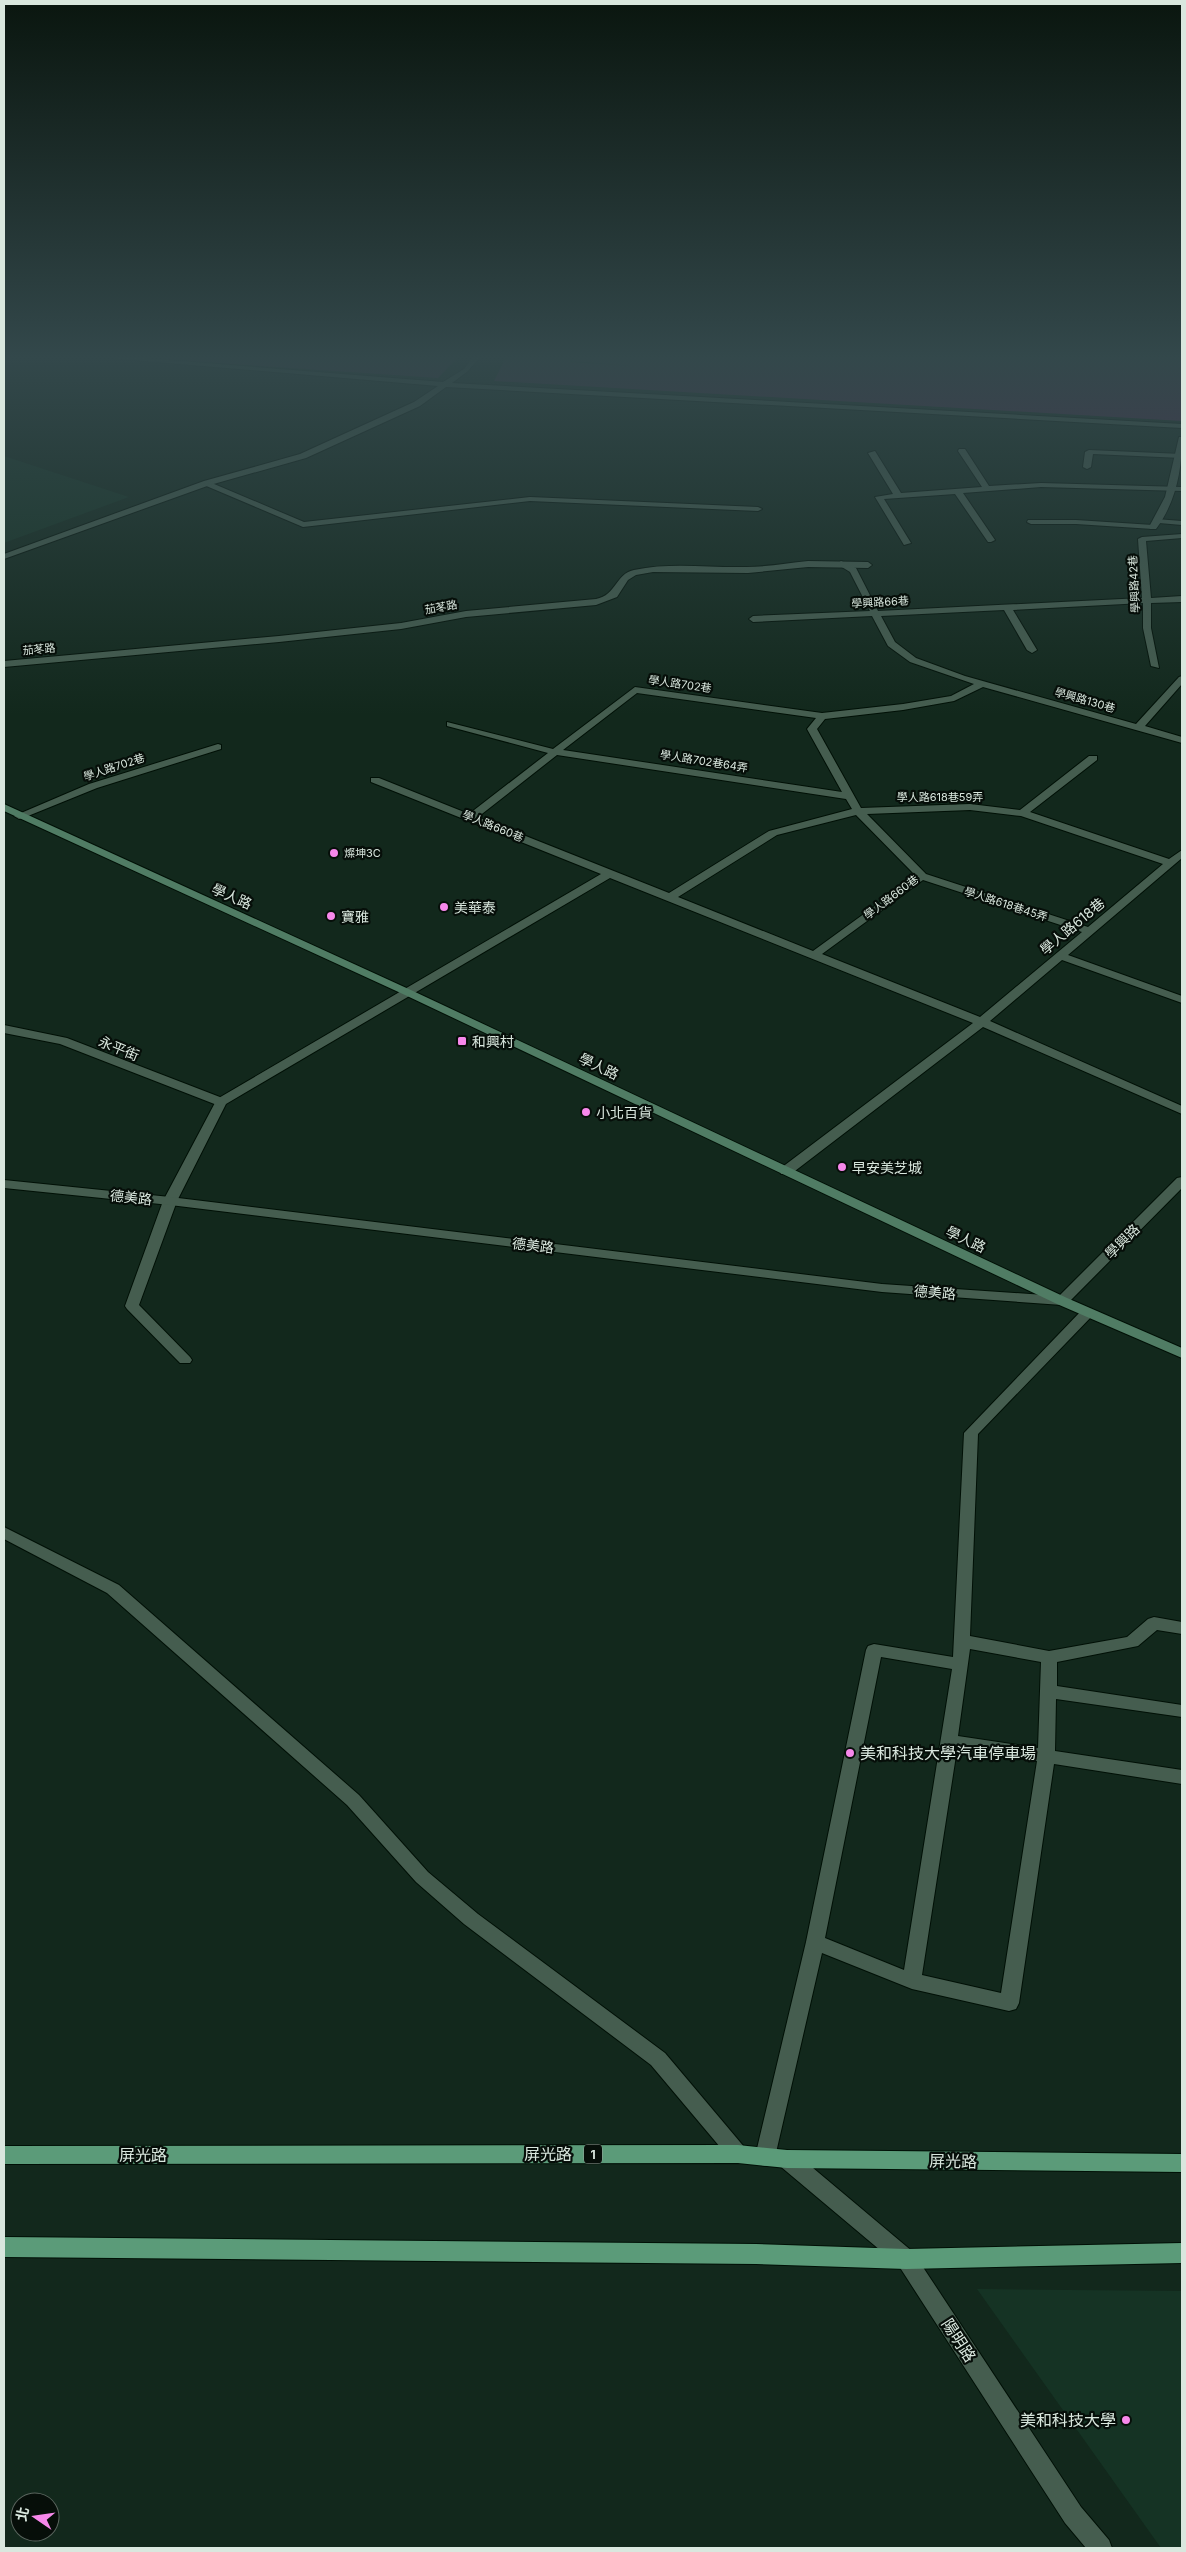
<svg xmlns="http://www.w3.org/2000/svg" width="1186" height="2552" font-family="Inter,'Noto Sans TC',sans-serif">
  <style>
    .built { fill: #153324 }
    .green { fill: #552450 }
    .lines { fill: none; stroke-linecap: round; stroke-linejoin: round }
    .service-casing { stroke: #001006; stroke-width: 2 }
    .minor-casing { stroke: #001006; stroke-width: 2 }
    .secondary-casing { stroke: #001006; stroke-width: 2 }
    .primary-casing { stroke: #001006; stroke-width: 2 }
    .service { fill: #455d4f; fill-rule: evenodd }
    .minor { fill: #455d4f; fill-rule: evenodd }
    .secondary { fill: #507c64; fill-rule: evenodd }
    .primary { fill: #5b9b79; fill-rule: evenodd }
    .poi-dot { fill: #f788eb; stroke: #060e09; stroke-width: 2 }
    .labels { text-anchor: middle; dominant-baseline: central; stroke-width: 4.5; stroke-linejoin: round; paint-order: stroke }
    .far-street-label { font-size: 11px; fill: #d9e7de; stroke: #060e09 }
    .far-poi-label { font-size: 11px; fill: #d9e7de; stroke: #060e09; text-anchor: start }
    .shield { fill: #060e09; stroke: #9aa69e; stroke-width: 1 }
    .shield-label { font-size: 12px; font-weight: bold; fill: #d9e7de }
    .street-label { font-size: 14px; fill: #d9e7de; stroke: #060e09 }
    .poi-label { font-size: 14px; fill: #d9e7de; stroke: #060e09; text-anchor: start }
    .near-poi-label { font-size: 16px; fill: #d9e7de; stroke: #060e09; text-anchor: start }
    .near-street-label { font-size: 16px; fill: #d9e7de; stroke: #060e09 }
  </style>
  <rect width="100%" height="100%" fill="#12281c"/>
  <g class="built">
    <path d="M 4,456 L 129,497 L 4,543 Z"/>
    <path d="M 977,2289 L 1182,2291 L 1182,2548 L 1161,2548 Z"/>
  </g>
  <g class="green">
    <path d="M 129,357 L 458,357 L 438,378 Z"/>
    <path d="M 506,357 L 573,357 L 570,362 L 634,366 L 572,361 L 575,357 L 1182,357 L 1182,421 L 494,381 Z"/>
  </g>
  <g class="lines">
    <g class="service-casing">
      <g id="service">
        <path d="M 959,449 L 965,449 L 989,486 L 1041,483 L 1182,487 L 1182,491 L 1041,487 L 963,493 L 995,540 L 991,542 L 988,542 L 955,494 L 884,499 L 911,543 L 904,545 L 875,497 L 893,494 L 868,453 L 875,451 L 901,493 L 982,487 L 958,451 Z"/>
        <path d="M 1089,450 L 1182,454 L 1182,458 L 1093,454 L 1091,467 L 1087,469 L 1083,467 L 1085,452 Z"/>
        <path d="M 207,481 L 304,522 L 530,497 L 758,507 L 762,509 L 758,511 L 530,501 L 303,527 L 204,485 L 203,483 Z"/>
        <path d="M 1156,519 L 1182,521 L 1182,525 L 1159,523 L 1156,523 Z"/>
        <path d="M 1028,520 L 1076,520 L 1153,525 L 1157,527 L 1153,529 L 1076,524 L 1031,524 L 1027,522 Z"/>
        <path d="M 1182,534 L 1182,538 L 1146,541 L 1151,598 L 1182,596 L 1182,602 L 1151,603 L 1151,628 L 1159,668 L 1151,666 L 1143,628 L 1143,603 L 1013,610 L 1037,650 L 1032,653 L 1027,650 L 1004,610 L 881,616 L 895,642 L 916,658 L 965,676 L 1136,724 L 1179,677 L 1182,676 L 1182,684 L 1145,726 L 1182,737 L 1182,743 L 983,687 L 954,701 L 903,710 L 825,719 L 817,729 L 861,808 L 970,804 L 1020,810 L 1089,756 L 1097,756 L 1097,760 L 1030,812 L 1169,859 L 1182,850 L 1182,858 L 1068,955 L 1182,996 L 1182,1003 L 1062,960 L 990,1021 L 1182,1106 L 1182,1114 L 983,1027 L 791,1174 L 781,1174 L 780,1171 L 781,1168 L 973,1023 L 610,878 L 226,1104 L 177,1201 L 139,1305 L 190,1357 L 192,1360 L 190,1363 L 180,1363 L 127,1309 L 125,1306 L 163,1201 L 217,1099 L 601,874 L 371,782 L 371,778 L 379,778 L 469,814 L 548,753 L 447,726 L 447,722 L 553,749 L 635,687 L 822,713 L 903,704 L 951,696 L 974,684 L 910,662 L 888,646 L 872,616 L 753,622 L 749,619 L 753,616 L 870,611 L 850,572 L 837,564 L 841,561 L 856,568 L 878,611 L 1142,598 L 1138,539 L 1142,537 ZM 637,693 L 816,718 L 807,729 L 842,792 L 563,750 ZM 557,755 L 846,799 L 852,809 L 769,831 L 669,893 L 478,817 ZM 970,810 L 1021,816 L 1163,864 L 1088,927 L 926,874 L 867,814 ZM 856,815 L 916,876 L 813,951 L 678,897 L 777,835 ZM 923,880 L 1082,932 L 980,1017 L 822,954 Z"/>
        <path d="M 218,744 L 221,745 L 221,749 L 97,788 L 23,818 L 19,819 L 14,816 L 89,784 Z"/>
        <path d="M 1088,1308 L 1095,1312 L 1093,1315 L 978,1434 L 970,1636 L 1049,1651 L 1127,1637 L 1148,1619 L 1154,1617 L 1182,1622 L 1182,1634 L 1157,1630 L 1138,1646 L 1057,1662 L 1057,1686 L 1182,1705 L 1182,1717 L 1056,1699 L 1055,1751 L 1182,1770 L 1182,1784 L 1054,1764 L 1019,2003 L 1016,2009 L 1009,2011 L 912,1989 L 822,1953 L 775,2157 L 772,2164 L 765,2166 L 758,2164 L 755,2157 L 806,1942 L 866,1650 L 868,1646 L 874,1644 L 953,1657 L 964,1433 L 1083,1309 ZM 970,1649 L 1041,1662 L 1038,1748 L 958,1736 ZM 881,1657 L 952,1669 L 904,1970 L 825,1938 ZM 957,1749 L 1037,1761 L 1001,1993 L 922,1975 Z"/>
      </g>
    </g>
    <g class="minor-casing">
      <g id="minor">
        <path d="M 97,357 L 130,357 L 443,382 L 464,369 L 473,357 L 480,357 L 468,371 L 452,383 L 1182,424 L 1182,428 L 446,387 L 420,406 L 306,458 L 210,485 L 4,559 L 4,554 L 204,481 L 300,454 L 414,402 L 438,386 Z"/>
        <path d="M 1179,437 L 1182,437 C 1182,470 1176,502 1156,529 L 1150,529 L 1149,527 L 1165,497 Z"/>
        <path d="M 808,561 L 868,562 L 872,565 L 868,568 L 808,567 L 748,573 L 653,572 L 636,575 L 628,580 L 617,597 L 596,605 L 466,617 L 401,629 L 279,642 L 4,667 L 4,661 L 279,636 L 401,623 L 466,611 L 596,599 C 617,595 615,574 634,570 C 671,562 709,568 746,567 C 767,567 788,563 808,561 Z"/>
        <path d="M 4,1025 L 67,1038 L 225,1099 L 227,1102 L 221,1106 L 217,1105 L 60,1044 L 4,1033 Z"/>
        <path d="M 1182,1177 L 1182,1188 L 1067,1304 L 1062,1305 L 882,1292 L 170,1205 L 4,1188 L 4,1180 L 170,1197 L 882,1284 L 1059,1296 L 1177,1178 Z"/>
        <path d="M 4,1527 L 119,1585 L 359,1795 L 428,1872 L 478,1914 L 665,2053 L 745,2148 L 748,2154 L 745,2160 L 738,2163 L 731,2160 L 651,2065 L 464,1924 L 416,1882 L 347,1805 L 107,1593 L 4,1539 Z"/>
        <path d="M 787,2150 L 794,2152 L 913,2252 L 1081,2507 L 1109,2540 L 1112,2548 L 1086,2548 L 1065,2523 L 899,2266 L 780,2166 L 777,2159 L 780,2152 Z"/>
      </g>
    </g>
    <g class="secondary-casing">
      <path id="secondary" d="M 4,804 L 413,991 L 1067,1298 L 1182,1348 L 1182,1358 L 1057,1304 L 405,995 L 4,811 Z"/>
    </g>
    <g class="primary-casing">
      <g id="primary">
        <path d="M 738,2145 L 787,2150 L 1182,2154 L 1182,2172 L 787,2168 L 738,2163 L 4,2164 L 4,2146 Z"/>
        <path d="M 4,2237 L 756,2244 L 906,2249 L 1182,2243 L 1182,2263 L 906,2269 L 756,2264 L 4,2257 Z"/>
      </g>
    </g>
    <use href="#service" class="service"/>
    <use href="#minor" class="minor"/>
    <use href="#secondary" class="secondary"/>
    <use href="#primary" class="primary"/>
  </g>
  <linearGradient id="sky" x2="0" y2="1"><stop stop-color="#0a160f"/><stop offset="0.5" stop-color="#33484b"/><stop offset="1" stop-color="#33484b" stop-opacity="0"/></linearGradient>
  <rect width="1186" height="715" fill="url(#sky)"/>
  <g class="poi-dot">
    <circle cx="334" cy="853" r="5"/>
    <circle cx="444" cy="907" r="5"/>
    <circle cx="331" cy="916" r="5"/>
    <rect x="457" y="1036" width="10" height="10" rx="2.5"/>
    <circle cx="586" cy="1112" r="5"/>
    <circle cx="842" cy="1167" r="5"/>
    <circle cx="850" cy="1753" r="5"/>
    <circle cx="1126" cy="2420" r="5"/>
  </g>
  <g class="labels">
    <g class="far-street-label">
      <text transform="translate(1134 584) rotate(-93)">學興路42巷</text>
      <text transform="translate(880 602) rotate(-3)">學興路66巷</text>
      <text transform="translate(441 607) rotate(-10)">茄苳路</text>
      <text transform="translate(39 649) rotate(-5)">茄苳路</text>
      <text transform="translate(680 684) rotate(8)">學人路702巷</text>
      <text transform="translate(1085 700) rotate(16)">學興路130巷</text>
      <text transform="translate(704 761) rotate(9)">學人路702巷64弄</text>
      <text transform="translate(114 767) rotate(-18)">學人路702巷</text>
      <text x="940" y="797">學人路618巷59弄</text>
      <text transform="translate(493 826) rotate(22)">學人路660巷</text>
      <text transform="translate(891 897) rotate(-37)">學人路660巷</text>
      <text transform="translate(1006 904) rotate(18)">學人路618巷45弄</text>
    </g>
    <g class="far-poi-label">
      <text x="344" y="853">燦坤3C</text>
    </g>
    <rect class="shield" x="584" y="2144.5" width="18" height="19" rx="4"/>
    <g class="shield-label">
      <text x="593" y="2154">1</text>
    </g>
    <g class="street-label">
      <text transform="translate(232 896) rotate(24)">學人路</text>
      <text transform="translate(1072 926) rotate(-40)">學人路618巷</text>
      <text transform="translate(119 1048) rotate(22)">永平街</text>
      <text transform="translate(599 1066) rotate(25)">學人路</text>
      <text transform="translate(131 1197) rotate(6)">德美路</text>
      <text transform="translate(966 1239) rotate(25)">學人路</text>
      <text transform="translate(1122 1241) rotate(-45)">學興路</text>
      <text transform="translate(533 1245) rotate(7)">德美路</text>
      <text transform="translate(935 1292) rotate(5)">德美路</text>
    </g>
    <g class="poi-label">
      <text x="454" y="907">美華泰</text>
      <text x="341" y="916">寶雅</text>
      <text x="472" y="1041">和興村</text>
      <text x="596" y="1112">小北百貨</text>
      <text x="852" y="1167">早安美芝城</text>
    </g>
    <g class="near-poi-label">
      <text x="860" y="1753">美和科技大學汽車停車場</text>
      <text x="1116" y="2420" text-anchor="end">美和科技大學</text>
    </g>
    <g class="near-street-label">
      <text x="548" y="2154">屏光路</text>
      <text x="143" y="2155">屏光路</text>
      <text transform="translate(953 2161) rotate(1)">屏光路</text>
      <text transform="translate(959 2340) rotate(57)">陽明路</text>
    </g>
  </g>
  <rect width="1186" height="2552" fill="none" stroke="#d9e7de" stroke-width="10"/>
  <g transform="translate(35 2517) rotate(283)"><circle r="24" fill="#060e09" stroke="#5a655e"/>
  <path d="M0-4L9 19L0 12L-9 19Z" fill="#f788eb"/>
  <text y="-8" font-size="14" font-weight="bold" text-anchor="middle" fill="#d9e7de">北</text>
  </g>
</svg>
